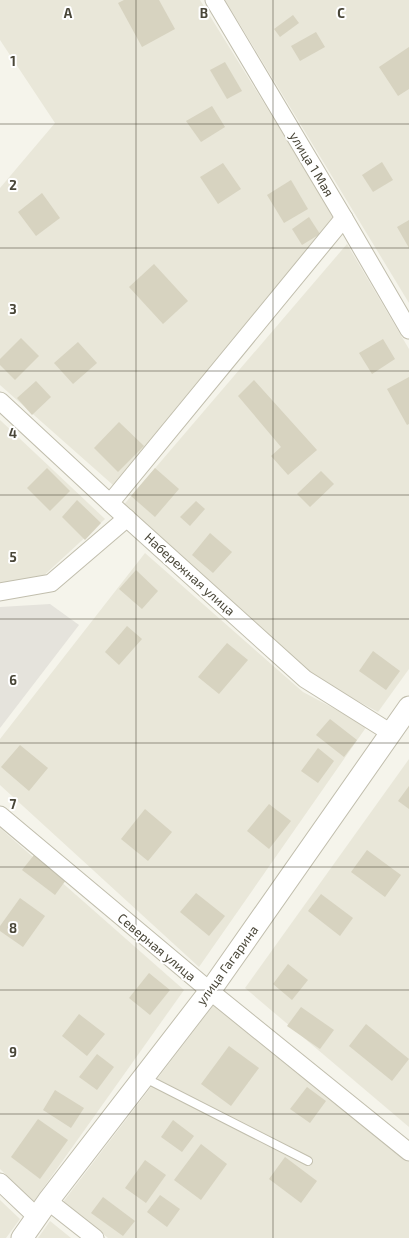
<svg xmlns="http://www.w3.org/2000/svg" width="409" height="1238" font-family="'Exo 2',sans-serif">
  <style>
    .residential { fill: #e9e7d9 }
    .industrial { fill: #e5e3dc }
    .building { fill: #d7d3c0 }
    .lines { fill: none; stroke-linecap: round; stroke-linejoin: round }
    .service-casing { stroke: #c1bead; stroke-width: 10 }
    .minor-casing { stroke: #c1bead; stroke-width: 19 }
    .tertiary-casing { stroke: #c1bead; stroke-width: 23 }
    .service { stroke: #fff; stroke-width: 8 }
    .minor { stroke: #fff; stroke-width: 17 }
    .tertiary { stroke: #fff; stroke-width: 21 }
    .grid { fill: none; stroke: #494638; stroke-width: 1; stroke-opacity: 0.55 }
    .labels { text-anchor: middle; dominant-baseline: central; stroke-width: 4; stroke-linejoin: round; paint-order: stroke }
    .street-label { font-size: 13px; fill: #494638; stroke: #fff }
    .grid-label { font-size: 13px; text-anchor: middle; font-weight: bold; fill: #494638; stroke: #fff; stroke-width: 4; stroke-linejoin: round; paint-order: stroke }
  </style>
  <rect width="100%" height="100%" fill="#f5f4eb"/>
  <g class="residential">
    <path d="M 0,0 L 200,0 L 334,216 L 113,485 L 0,385 L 0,188 L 55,123 L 0,40 Z"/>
    <path d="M 225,0 L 409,0 L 409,303 Z"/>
    <path d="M 347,244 L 409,349 L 409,669 L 378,712 L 312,676 L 121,508 Z"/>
    <path d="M 0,420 L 105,519 L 40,579 L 0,585 Z"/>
    <path d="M 145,553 L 303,692 L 367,726 L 199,967 L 0,785 L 0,739 Z"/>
    <path d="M 409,759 L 409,1127 L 245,988 Z"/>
    <path d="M 0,828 L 184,990 L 34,1201 L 0,1169 Z"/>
    <path d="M 216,1002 L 409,1160 L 409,1238 L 108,1238 L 63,1202 Z"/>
    <path d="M 0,1200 L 20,1219 L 6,1238 L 0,1238 Z"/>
    <path d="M 50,1221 L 71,1238 L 38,1238 Z"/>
  </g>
  <path class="industrial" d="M 50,604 L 79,625 L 0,728 L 0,607 Z"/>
  <g class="building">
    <path d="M 124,0 L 159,0 L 175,29 L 142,47 L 118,3 Z"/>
    <path d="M 293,15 L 299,23 L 280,37 L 274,29 Z"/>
    <path d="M 316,32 L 325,47 L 300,61 L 291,46 Z"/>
    <path d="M 409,47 L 409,89 L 398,96 L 379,67 Z"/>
    <path d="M 225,62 L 242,91 L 227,99 L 210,70 Z"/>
    <path d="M 212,106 L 225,127 L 201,142 L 186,121 Z"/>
    <path d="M 382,162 L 393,180 L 373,192 L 362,175 Z"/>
    <path d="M 223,163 L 241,189 L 218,204 L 200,177 Z"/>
    <path d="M 291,180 L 308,209 L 284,223 L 267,195 Z"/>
    <path d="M 42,193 L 60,218 L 36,236 L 18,212 Z"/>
    <path d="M 309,217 L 320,234 L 302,245 L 292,229 Z"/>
    <path d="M 409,220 L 409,248 L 397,227 Z"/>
    <path d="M 154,264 L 188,301 L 163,324 L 129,287 Z"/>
    <path d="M 21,338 L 39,356 L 15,380 L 0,365 L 0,359 Z"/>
    <path d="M 383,339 L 395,359 L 372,374 L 359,353 Z"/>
    <path d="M 78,342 L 97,363 L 73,384 L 54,363 Z"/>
    <path d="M 409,377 L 409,424 L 407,425 L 387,389 Z"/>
    <path d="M 254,380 L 317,450 L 288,475 L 271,456 L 281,447 L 238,396 Z"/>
    <path d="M 36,381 L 51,397 L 32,415 L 17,398 Z"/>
    <path d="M 119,422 L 144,446 L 118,472 L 94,448 Z"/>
    <path d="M 47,468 L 70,491 L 50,511 L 27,488 Z"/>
    <path d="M 155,468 L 179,489 L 155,517 L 131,496 Z"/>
    <path d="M 321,471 L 334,484 L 310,507 L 297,494 Z"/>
    <path d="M 77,500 L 101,523 L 85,540 L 62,517 Z"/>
    <path d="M 196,501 L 205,509 L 190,526 L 180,517 Z"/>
    <path d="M 210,533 L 232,552 L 213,573 L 192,555 Z"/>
    <path d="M 136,570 L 158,591 L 142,609 L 119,589 Z"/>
    <path d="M 127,626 L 142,639 L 119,665 L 105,652 Z"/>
    <path d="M 227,643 L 248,660 L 219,694 L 198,677 Z"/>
    <path d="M 373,651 L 400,671 L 386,690 L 359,671 Z"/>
    <path d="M 330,719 L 357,740 L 344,757 L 316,735 Z"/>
    <path d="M 20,745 L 48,768 L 29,791 L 1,767 Z"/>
    <path d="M 318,748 L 334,761 L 318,783 L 301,771 Z"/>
    <path d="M 409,786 L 409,809 L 398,801 Z"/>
    <path d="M 269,804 L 291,821 L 269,849 L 247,831 Z"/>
    <path d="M 145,809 L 172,832 L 148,861 L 121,839 Z"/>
    <path d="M 367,850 L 401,875 L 385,897 L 351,872 Z"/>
    <path d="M 34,855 L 66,880 L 55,895 L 22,870 Z"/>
    <path d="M 196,893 L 225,916 L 209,936 L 180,912 Z"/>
    <path d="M 321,894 L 353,918 L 340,936 L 308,911 Z"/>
    <path d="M 20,898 L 45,916 L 23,947 L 0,931 L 0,926 Z"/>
    <path d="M 288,964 L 308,980 L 292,1000 L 273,984 Z"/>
    <path d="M 149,973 L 170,990 L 150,1015 L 129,998 Z"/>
    <path d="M 301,1007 L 334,1030 L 320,1049 L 287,1026 Z"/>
    <path d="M 79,1014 L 105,1034 L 87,1056 L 62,1036 Z"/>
    <path d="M 366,1024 L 409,1059 L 392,1081 L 349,1046 Z"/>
    <path d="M 229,1046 L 259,1068 L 231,1106 L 201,1084 Z"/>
    <path d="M 97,1054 L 114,1067 L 97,1090 L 79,1077 Z"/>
    <path d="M 307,1087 L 326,1101 L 310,1123 L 290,1109 Z"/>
    <path d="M 55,1090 L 84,1108 L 71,1128 L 43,1110 Z"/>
    <path d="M 38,1119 L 68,1140 L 40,1179 L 11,1157 Z"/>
    <path d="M 173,1120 L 194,1136 L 182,1152 L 161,1137 Z"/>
    <path d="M 201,1144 L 227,1164 L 201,1200 L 174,1180 Z"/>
    <path d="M 285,1157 L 317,1181 L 301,1203 L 269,1179 Z"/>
    <path d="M 145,1160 L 166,1175 L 146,1203 L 125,1188 Z"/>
    <path d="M 160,1195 L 180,1209 L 167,1227 L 147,1212 Z"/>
    <path d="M 103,1197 L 135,1221 L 123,1236 L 91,1213 Z"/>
  </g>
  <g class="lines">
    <g class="service-casing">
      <path id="service" d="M 145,1078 L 308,1161"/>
    </g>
    <g class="minor-casing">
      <g id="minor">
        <path d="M 214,0 L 344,218 L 409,330"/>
        <path d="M 0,401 L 110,503 L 305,679 L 391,733"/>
        <path d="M 110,503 L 344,218"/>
        <path d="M 0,592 L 51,583 L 127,518"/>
        <path d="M 0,815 L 210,991 L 409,1152"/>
        <path d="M 0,1182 L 37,1217"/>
        <path d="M 48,1201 L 95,1238"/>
      </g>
    </g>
    <g class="tertiary-casing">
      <path id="tertiary" d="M 22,1238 L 48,1201 L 210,991 L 409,707"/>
    </g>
    <use href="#service" class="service"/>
    <use href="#minor" class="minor"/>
    <use href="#tertiary" class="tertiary"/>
  </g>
  <path class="grid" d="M 136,0 L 136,1238M 273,0 L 273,1238M 0,124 L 409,124M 0,248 L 409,248M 0,371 L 409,371M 0,495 L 409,495M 0,619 L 409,619M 0,743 L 409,743M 0,867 L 409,867M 0,990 L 409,990M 0,1114 L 409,1114"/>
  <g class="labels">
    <g class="street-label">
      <text transform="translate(312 164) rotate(59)">улица 1 Мая</text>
      <text transform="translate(190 574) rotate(42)">Набережная улица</text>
      <text transform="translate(157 947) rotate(40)">Северная улица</text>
      <text transform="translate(227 965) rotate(-54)">улица Гагарина</text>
    </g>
  </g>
  <g class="grid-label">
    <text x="68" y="18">A</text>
    <text x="204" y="18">B</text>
    <text x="341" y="18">C</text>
    <text x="13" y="66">1</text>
    <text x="13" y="190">2</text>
    <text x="13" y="314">3</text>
    <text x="13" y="438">4</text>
    <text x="13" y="562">5</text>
    <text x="13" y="685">6</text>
    <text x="13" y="809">7</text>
    <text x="13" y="933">8</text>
    <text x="13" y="1057">9</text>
  </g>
</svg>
